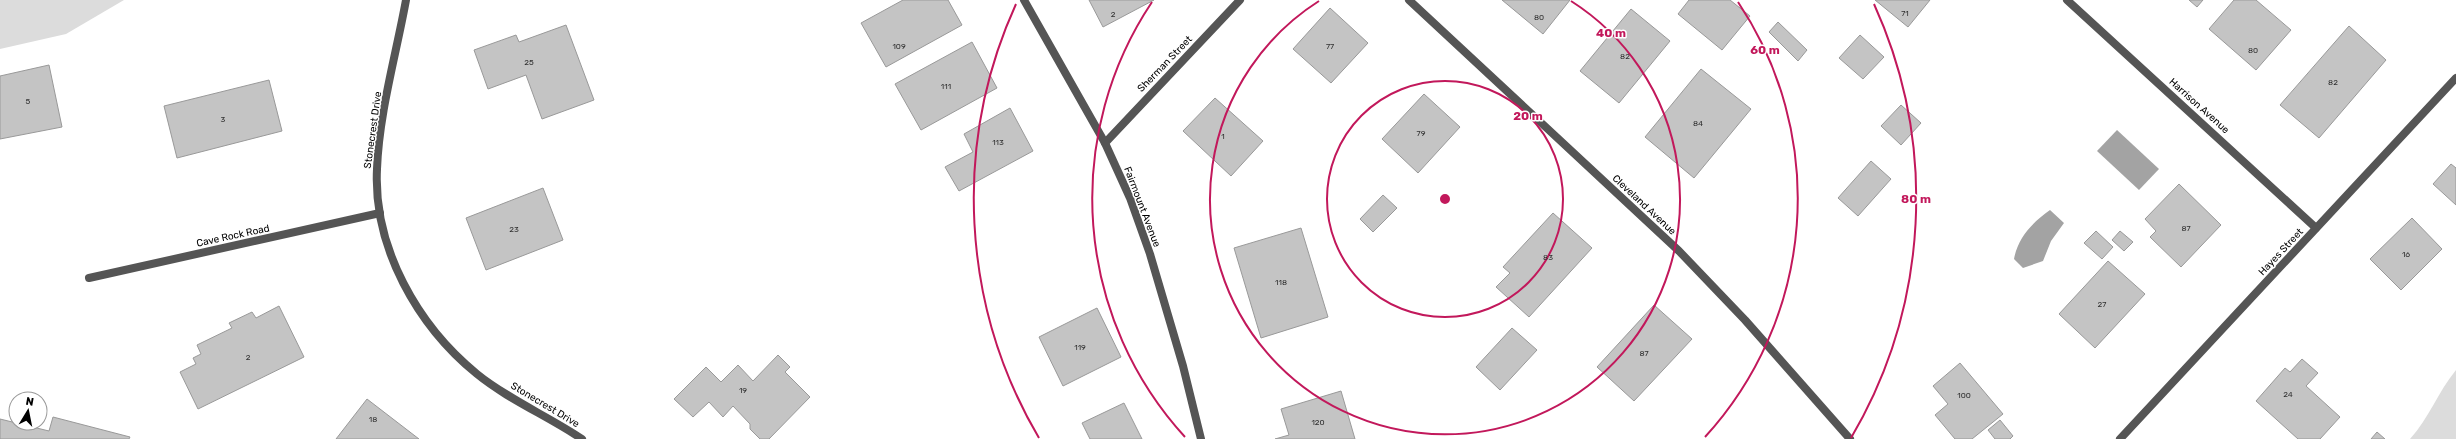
<svg xmlns="http://www.w3.org/2000/svg" width="2456" height="439" font-family="Rubik,sans-serif">
  <style>
    .green { fill: #dcdcdc }
    .water { fill: #a3a3a3 }
    .building { fill: #c4c4c4; stroke: #999 }
    .lines { fill: none; stroke-linecap: round; stroke-linejoin: round }
    .minor { stroke: #555; stroke-width: 8 }
    .tertiary { stroke: #555; stroke-width: 8 }
    .ring { fill: none; stroke: #c2185b; stroke-width: 2 }
    .labels { text-anchor: middle; dominant-baseline: central; stroke-width: 3; stroke-linejoin: round; paint-order: stroke }
    .number-label { font-size: 8px; fill: #313131 }
    .street-label { font-size: 10px; fill: #000; stroke: #fff }
    .centre { fill: #c2185b; stroke: #fff; stroke-width: 2 }
    .ring-label { font-size: 12px; text-anchor: middle; font-weight: bold; fill: #c2185b; stroke: #fff; stroke-width: 3; stroke-linejoin: round; paint-order: stroke }
  </style>
  <rect width="100%" height="100%" fill="#fff"/>
  <g class="green">
    <path d="M 0,0 L 124,0 L 66,34 L 0,49 Z"/>
    <path d="M 2456,370 L 2456,439 L 2410,439 C 2429,418 2438,392 2456,370 Z"/>
  </g>
  <g class="water">
    <path d="M 2117,130 L 2159,169 L 2139,190 L 2097,151 Z"/>
    <path d="M 2050,210 L 2064,223 L 2051,241 L 2043,261 L 2023,268 L 2014,259 C 2018,237 2033,222 2050,210 Z"/>
  </g>
  <g class="building">
    <path d="M 903,0 L 948,0 L 962,25 L 886,67 L 861,23 Z"/>
    <path d="M 1089,0 L 1154,0 L 1103,27 Z"/>
    <path d="M 1502,0 L 1570,0 L 1543,34 Z"/>
    <path d="M 1689,0 L 1730,0 L 1750,16 L 1722,50 L 1678,14 Z"/>
    <path d="M 1875,0 L 1930,0 L 1908,27 Z"/>
    <path d="M 2189,0 L 2203,0 L 2197,7 Z"/>
    <path d="M 2234,0 L 2256,0 L 2291,30 L 2256,70 L 2209,29 Z"/>
    <path d="M 1330,8 L 1368,43 L 1331,83 L 1293,49 Z"/>
    <path d="M 1631,9 L 1670,41 L 1619,103 L 1580,71 Z"/>
    <path d="M 1778,22 L 1807,50 L 1798,61 L 1769,32 Z"/>
    <path d="M 566,25 L 594,100 L 542,119 L 526,75 L 488,89 L 474,50 L 516,35 L 519,42 Z"/>
    <path d="M 2349,26 L 2386,60 L 2319,138 L 2280,105 Z"/>
    <path d="M 1860,35 L 1884,57 L 1863,79 L 1839,58 Z"/>
    <path d="M 972,42 L 997,88 L 921,130 L 895,84 Z"/>
    <path d="M 49,65 L 62,127 L 0,139 L 0,76 Z"/>
    <path d="M 1701,69 L 1751,109 L 1694,178 L 1645,137 Z"/>
    <path d="M 269,80 L 282,131 L 177,158 L 164,106 Z"/>
    <path d="M 1424,94 L 1460,127 L 1418,173 L 1382,139 Z"/>
    <path d="M 1215,98 L 1263,141 L 1231,176 L 1183,131 Z"/>
    <path d="M 1901,105 L 1921,123 L 1901,145 L 1881,126 Z"/>
    <path d="M 1010,108 L 1033,151 L 959,191 L 945,167 L 973,152 L 964,134 Z"/>
    <path d="M 1871,161 L 1891,179 L 1858,216 L 1838,198 Z"/>
    <path d="M 2451,164 L 2456,168 L 2456,205 L 2433,184 Z"/>
    <path d="M 2179,184 L 2221,225 L 2181,267 L 2150,237 L 2156,231 L 2145,219 Z"/>
    <path d="M 543,188 L 563,240 L 486,270 L 466,218 Z"/>
    <path d="M 1383,195 L 1397,208 L 1373,232 L 1360,219 Z"/>
    <path d="M 1553,213 L 1592,248 L 1529,317 L 1496,287 L 1510,273 L 1503,267 Z"/>
    <path d="M 2412,218 L 2442,249 L 2401,290 L 2370,259 Z"/>
    <path d="M 1301,228 L 1328,317 L 1261,338 L 1234,248 Z"/>
    <path d="M 2096,231 L 2113,247 L 2102,259 L 2084,243 Z"/>
    <path d="M 2120,231 L 2133,242 L 2124,251 L 2112,240 Z"/>
    <path d="M 2108,261 L 2145,294 L 2095,348 L 2059,314 Z"/>
    <path d="M 1654,305 L 1692,339 L 1634,401 L 1597,367 Z"/>
    <path d="M 279,306 L 304,357 L 198,409 L 180,372 L 196,364 L 193,358 L 201,354 L 197,345 L 232,328 L 229,323 L 252,312 L 256,318 Z"/>
    <path d="M 1097,308 L 1121,357 L 1063,386 L 1039,337 Z"/>
    <path d="M 1512,328 L 1537,350 L 1500,390 L 1476,367 Z"/>
    <path d="M 778,355 L 790,367 L 785,372 L 810,397 L 769,439 L 760,439 L 750,429 L 750,424 L 733,406 L 723,417 L 709,402 L 693,417 L 674,399 L 706,367 L 721,382 L 738,365 L 753,381 Z"/>
    <path d="M 2302,359 L 2318,373 L 2306,386 L 2340,417 L 2320,439 L 2298,439 L 2256,401 L 2285,368 L 2290,372 Z"/>
    <path d="M 1960,363 L 2003,414 L 1972,439 L 1955,439 L 1935,415 L 1948,404 L 1933,386 Z"/>
    <path d="M 1341,391 L 1355,439 L 1275,439 L 1289,435 L 1281,409 Z"/>
    <path d="M 367,399 L 419,439 L 336,439 Z"/>
    <path d="M 1124,403 L 1142,439 L 1090,439 L 1082,423 Z"/>
    <path d="M 53,417 L 130,437 L 129,439 L 0,439 L 0,419 L 49,431 Z"/>
    <path d="M 2000,420 L 2013,436 L 2010,439 L 1995,439 L 1988,430 Z"/>
    <path d="M 2377,432 L 2385,439 L 2371,439 Z"/>
  </g>
  <g class="lines">
    <g class="minor">
      <path d="M 406,0 C 396,55 379,113 377,169 C 373,248 418,326 477,374 C 509,400 548,416 582,439"/>
      <path d="M 1409,0 L 1679,251 L 1745,320 L 1850,439"/>
      <path d="M 2067,0 L 2316,228"/>
      <path d="M 1105,143 L 1240,0"/>
      <path d="M 89,278 L 380,213"/>
      <path d="M 2120,439 L 2456,78"/>
    </g>
    <path class="tertiary" d="M 1024,0 L 1105,143 L 1130,198 L 1150,254 L 1183,366 L 1201,439"/>
  </g>
  <g class="ring">
    <circle cx="1445" cy="199" r="118"/>
    <path d="M1571 1A235 235 0 1 1 1319 1"/>
    <path d="M1185 437A353 353 0 0 1 1152 2M1738 2A353 353 0 0 1 1705 437"/>
    <path d="M1039 438A471 471 0 0 1 1016 4M1874 4A471 471 0 0 1 1851 438"/>
  </g>
  <g class="labels">
    <g class="number-label">
      <text x="1905" y="13">71</text>
      <text x="1113" y="14">2</text>
      <text x="1539" y="17">80</text>
      <text x="899" y="46">109</text>
      <text x="1330" y="46">77</text>
      <text x="2253" y="50">80</text>
      <text x="1625" y="56">82</text>
      <text x="529" y="62">25</text>
      <text x="2333" y="82">82</text>
      <text x="946" y="86">111</text>
      <text x="28" y="101">5</text>
      <text x="223" y="119">3</text>
      <text x="1698" y="123">84</text>
      <text x="1421" y="133">79</text>
      <text x="1223" y="136">1</text>
      <text x="998" y="142">113</text>
      <text x="2186" y="228">87</text>
      <text x="514" y="229">23</text>
      <text x="2406" y="254">16</text>
      <text x="1548" y="257">83</text>
      <text x="1281" y="282">118</text>
      <text x="2102" y="304">27</text>
      <text x="1080" y="347">119</text>
      <text x="1644" y="353">87</text>
      <text x="248" y="357">2</text>
      <text x="743" y="390">19</text>
      <text x="2288" y="394">24</text>
      <text x="1964" y="395">100</text>
      <text x="373" y="419">18</text>
      <text x="1318" y="422">120</text>
    </g>
    <g class="street-label">
      <text transform="translate(1165 64) rotate(-46)">Sherman Street</text>
      <text transform="translate(2199 106) rotate(42)">Harrison Avenue</text>
      <text transform="translate(373 130) rotate(-82)">Stonecrest Drive</text>
      <text transform="translate(1644 205) rotate(43)">Cleveland Avenue</text>
      <text transform="translate(1142 207) rotate(69)">Fairmount Avenue</text>
      <text transform="translate(233 236) rotate(-12)">Cave Rock Road</text>
      <text transform="translate(2281 252) rotate(-47)">Hayes Street</text>
      <text transform="translate(545 405) rotate(31)">Stonecrest Drive</text>
    </g>
  </g>
  <circle cx="1445" cy="199" r="6" class="centre"/>
  <g class="ring-label">
    <text x="1611" y="37">40 m</text>
    <text x="1765" y="54">60 m</text>
    <text x="1528" y="120">20 m</text>
    <text x="1916" y="203">80 m</text>
  </g>
  <g transform="translate(28 411) rotate(10)"><circle r="19" fill="#ffffff" stroke="#999999"/>
  <path d="M0-3L7 15L0 10L-7 15Z" fill="#000000"/>
  <text y="-6" font-size="11" font-weight="bold" text-anchor="middle" fill="#000000">N</text>
  </g>
</svg>
